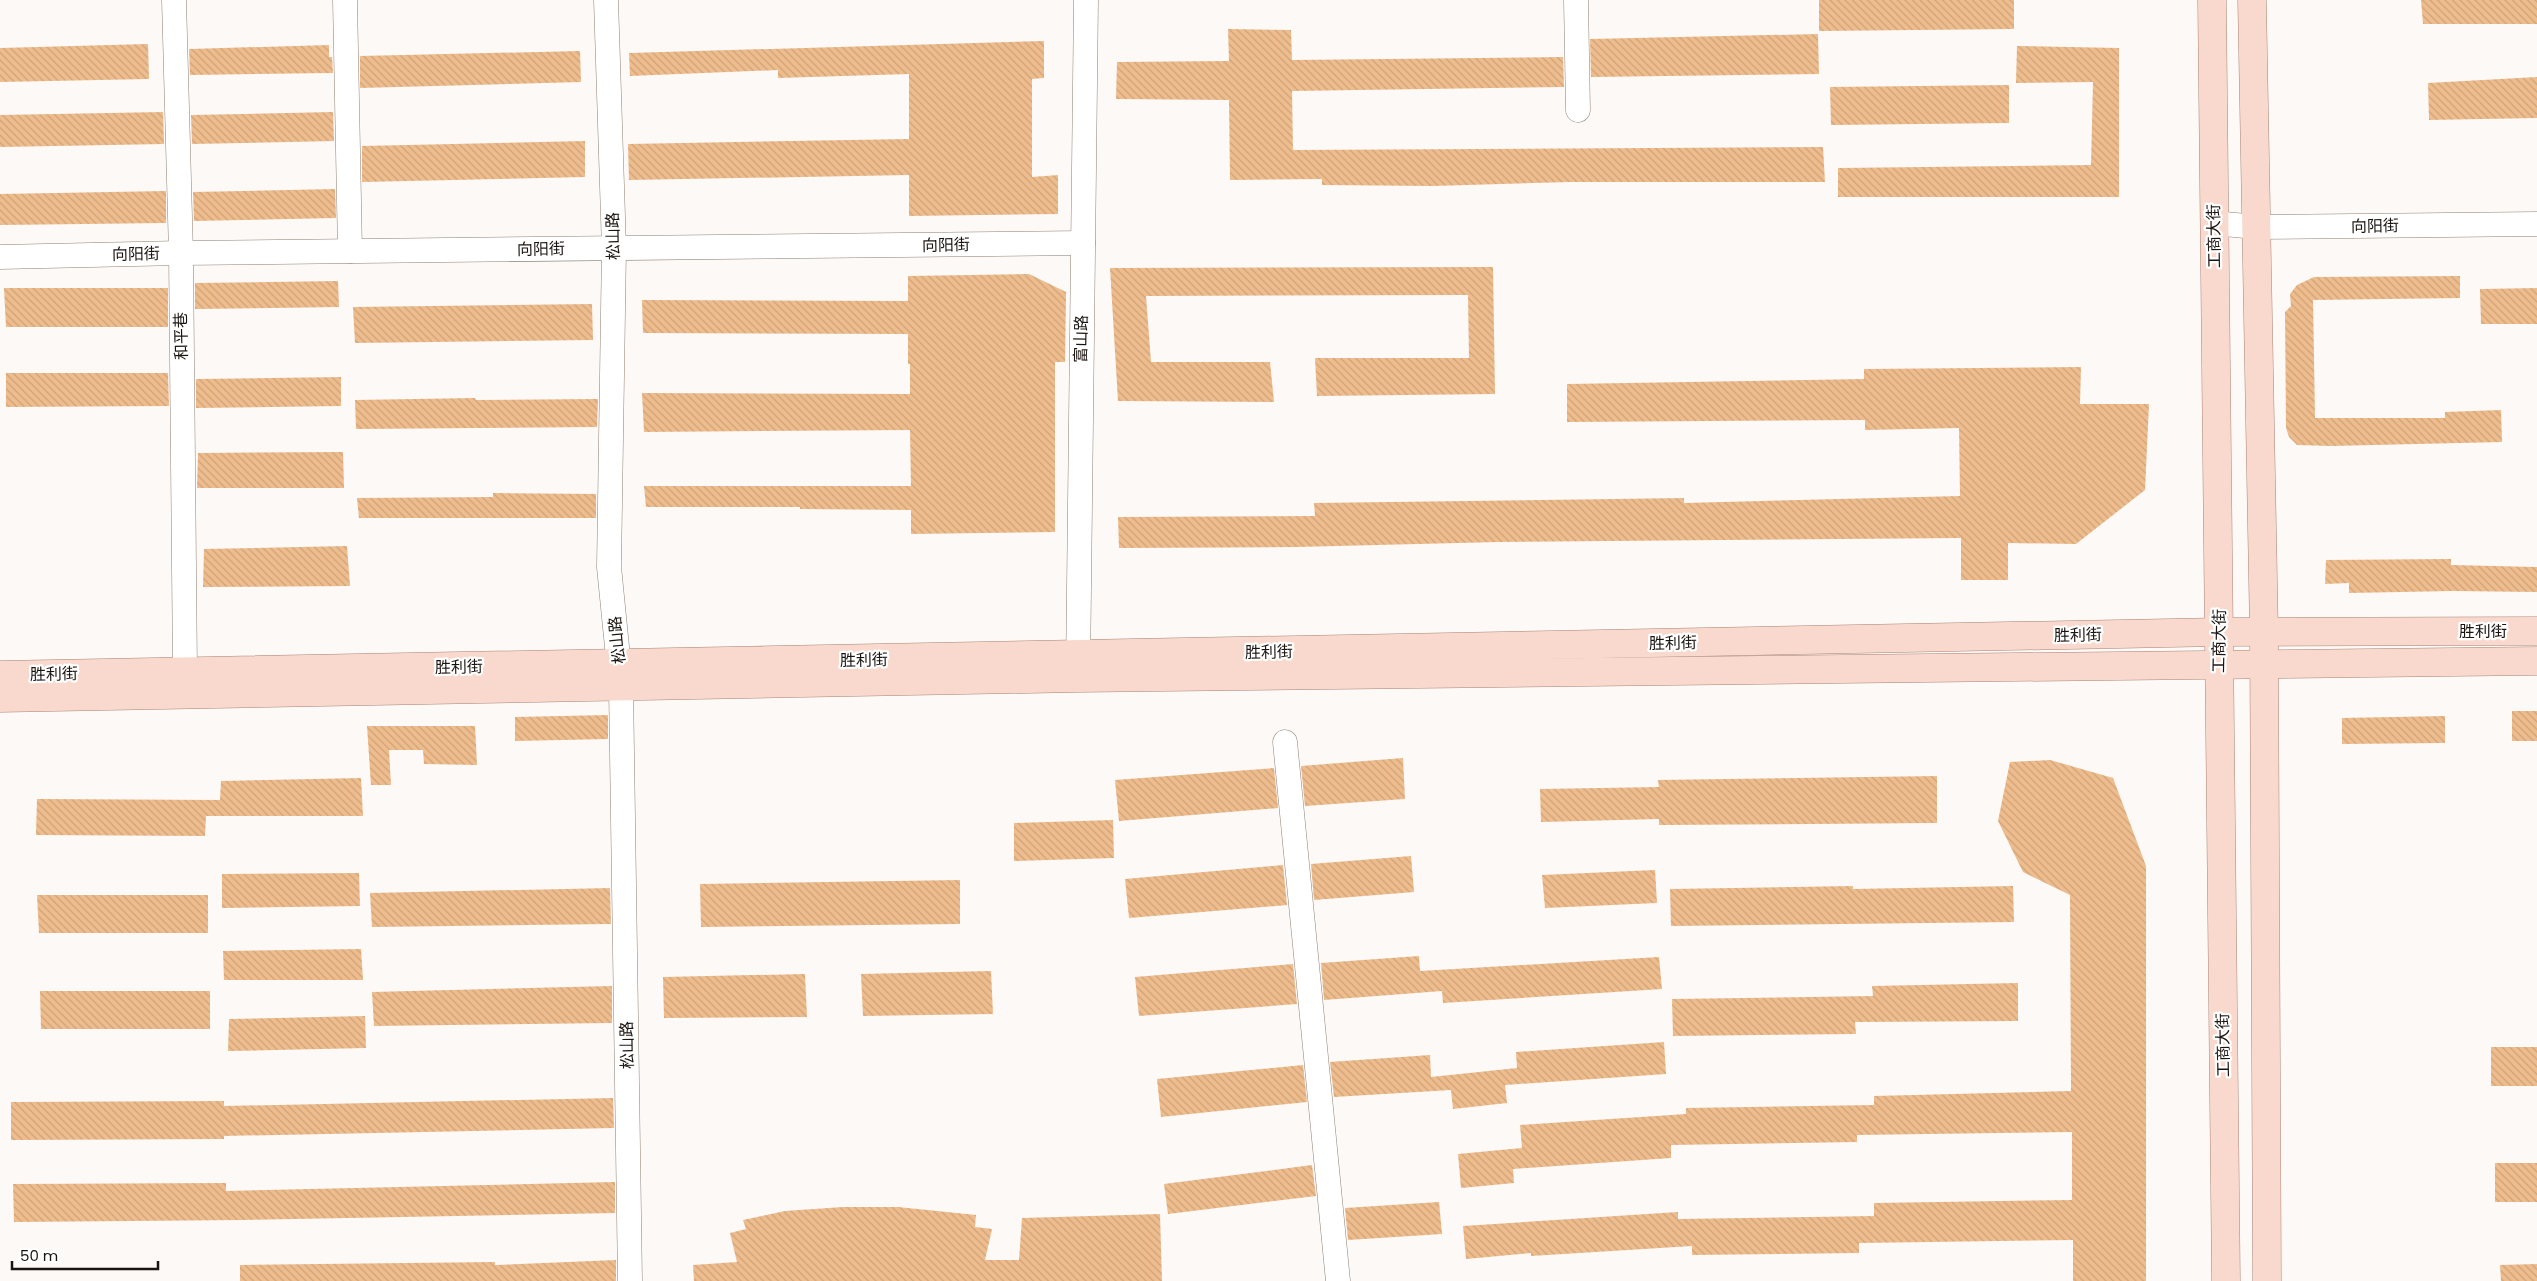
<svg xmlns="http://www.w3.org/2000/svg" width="2537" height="1281" font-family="Poppins,'Noto Sans SC',sans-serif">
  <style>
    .building { fill: url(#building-back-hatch) }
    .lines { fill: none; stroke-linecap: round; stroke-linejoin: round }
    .minor-casing { stroke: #8f8175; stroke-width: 25 }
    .major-casing { stroke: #a88475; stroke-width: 29 }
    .minor { stroke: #fff; stroke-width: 24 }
    .major { stroke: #f9d9cd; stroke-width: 28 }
    .labels { text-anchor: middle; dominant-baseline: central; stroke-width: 4.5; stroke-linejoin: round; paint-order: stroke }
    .street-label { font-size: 16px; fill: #1a1410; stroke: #fff }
  </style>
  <defs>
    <pattern id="building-back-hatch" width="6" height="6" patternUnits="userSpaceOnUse" patternTransform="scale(1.25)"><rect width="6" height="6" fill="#efbd8d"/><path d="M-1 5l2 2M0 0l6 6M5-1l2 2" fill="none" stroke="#cca279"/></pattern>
  </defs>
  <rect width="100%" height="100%" fill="#fdf9f6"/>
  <g class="building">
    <path d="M 1819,0 L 2014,0 L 2014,29 L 1819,31 Z"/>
    <path d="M 2421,0 L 2537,0 L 2537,24 L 2423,24 Z"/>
    <path d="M 1228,29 L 1291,30 L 1292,60 L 1563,57 L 1564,87 L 1292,91 L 1293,150 L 1823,147 L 1825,182 L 1570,182 L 1433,186 L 1322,185 L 1322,179 L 1230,180 L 1229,100 L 1116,99 L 1117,62 L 1229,61 Z"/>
    <path d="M 1818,34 L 1819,74 L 1591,77 L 1590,39 Z"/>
    <path d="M 1044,41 L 1044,78 L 1032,79 L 1032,177 L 1058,175 L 1058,214 L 909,216 L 909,175 L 629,180 L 628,144 L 909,139 L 909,74 L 778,78 L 778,70 L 630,76 L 629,53 Z"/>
    <path d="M 148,44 L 149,79 L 0,82 L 0,48 Z"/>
    <path d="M 329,45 L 329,57 L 332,57 L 333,73 L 190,75 L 189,49 Z"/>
    <path d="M 2017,46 L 2119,48 L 2119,197 L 1838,197 L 1838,168 L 2091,165 L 2093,82 L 2016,83 Z"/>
    <path d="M 580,51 L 581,82 L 360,88 L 360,56 Z"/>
    <path d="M 2537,77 L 2537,118 L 2429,120 L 2428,83 Z"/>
    <path d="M 2009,85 L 2009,123 L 1831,125 L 1830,87 Z"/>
    <path d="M 163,112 L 164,144 L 0,147 L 0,115 Z"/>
    <path d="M 333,112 L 334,141 L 192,144 L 191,115 Z"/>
    <path d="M 585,141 L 585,177 L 362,182 L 362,146 Z"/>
    <path d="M 335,189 L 336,218 L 194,221 L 193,192 Z"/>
    <path d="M 166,191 L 166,223 L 0,225 L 0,194 Z"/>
    <path d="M 1493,267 L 1495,394 L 1317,396 L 1315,358 L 1469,358 L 1468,295 L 1146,296 L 1151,362 L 1270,362 L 1274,402 L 1118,401 L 1110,268 Z"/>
    <path d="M 1029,274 L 1066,292 L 1065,362 L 1055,362 L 1055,532 L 911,534 L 911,510 L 800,509 L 800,507 L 646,507 L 644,486 L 911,486 L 910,430 L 644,432 L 642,393 L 910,394 L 910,364 L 908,364 L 908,334 L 643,333 L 642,300 L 908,301 L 908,276 Z"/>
    <path d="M 2460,276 L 2460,298 L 2313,300 L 2315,418 L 2445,418 L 2445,412 L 2501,410 L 2502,442 L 2331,446 L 2297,445 L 2289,437 L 2286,428 L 2285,312 L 2291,306 L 2290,294 L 2297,285 L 2314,277 Z"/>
    <path d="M 338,281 L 339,307 L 195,309 L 195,283 Z"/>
    <path d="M 4,288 L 168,288 L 168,327 L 6,327 Z"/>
    <path d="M 2537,288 L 2537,324 L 2481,324 L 2480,289 Z"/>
    <path d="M 592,304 L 593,340 L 355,343 L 353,307 Z"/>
    <path d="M 2081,367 L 2080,404 L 2149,404 L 2145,490 L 2076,544 L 2008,543 L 2008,580 L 1961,580 L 1961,538 L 1499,542 L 1296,547 L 1119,548 L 1118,517 L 1315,516 L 1314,503 L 1684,498 L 1684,503 L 1960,496 L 1959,428 L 1865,430 L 1865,420 L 1567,422 L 1567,384 L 1864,379 L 1864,369 Z"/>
    <path d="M 6,373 L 168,373 L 169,406 L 6,407 Z"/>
    <path d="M 341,377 L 341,406 L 196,408 L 196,379 Z"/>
    <path d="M 475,398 L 476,400 L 598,399 L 597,427 L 356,429 L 355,400 Z"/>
    <path d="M 343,452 L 344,488 L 197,488 L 198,453 Z"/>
    <path d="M 493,493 L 596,494 L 596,518 L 359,518 L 357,498 L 493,497 Z"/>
    <path d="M 347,546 L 350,586 L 203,587 L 204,549 Z"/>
    <path d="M 2451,559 L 2451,565 L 2537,567 L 2537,592 L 2452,591 L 2349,593 L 2349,583 L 2325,584 L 2326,560 Z"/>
    <rect x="2512" y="711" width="25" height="30"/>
    <path d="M 608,715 L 608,739 L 515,741 L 515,717 Z"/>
    <path d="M 2445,716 L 2445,743 L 2342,744 L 2342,718 Z"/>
    <path d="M 367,726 L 475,726 L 477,765 L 424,764 L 423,750 L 389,750 L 391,785 L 371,785 Z"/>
    <path d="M 1403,758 L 1405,799 L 1305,806 L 1301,766 Z"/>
    <path d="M 2050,760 L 2113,778 L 2146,866 L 2146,1281 L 2073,1281 L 2073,1240 L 1859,1243 L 1859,1253 L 1692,1255 L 1692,1246 L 1531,1256 L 1531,1253 L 1466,1259 L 1463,1226 L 1678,1212 L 1678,1219 L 1874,1216 L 1874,1203 L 2072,1200 L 2072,1132 L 1857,1135 L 1857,1142 L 1671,1145 L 1671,1158 L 1513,1169 L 1514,1183 L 1461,1188 L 1458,1154 L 1522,1148 L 1520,1125 L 1686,1114 L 1686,1108 L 1874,1105 L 1874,1096 L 2071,1091 L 2070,895 L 2023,872 L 1998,821 L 2010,762 Z"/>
    <path d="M 1274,768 L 1278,808 L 1119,821 L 1115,780 Z"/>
    <path d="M 1937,776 L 1937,823 L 1659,825 L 1659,819 L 1541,822 L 1540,789 L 1659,787 L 1658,780 Z"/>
    <path d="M 361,778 L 363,816 L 206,816 L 205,836 L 36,835 L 37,799 L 220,800 L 221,781 Z"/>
    <path d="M 1113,820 L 1114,858 L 1014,861 L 1014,823 Z"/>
    <path d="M 1411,856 L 1414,892 L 1314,900 L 1311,864 Z"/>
    <path d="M 1283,865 L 1287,905 L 1129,918 L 1125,879 Z"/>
    <path d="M 1655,870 L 1657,903 L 1545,908 L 1542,875 Z"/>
    <path d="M 359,873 L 360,906 L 222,908 L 222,874 Z"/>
    <path d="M 960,880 L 960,924 L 701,927 L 700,884 Z"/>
    <path d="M 1853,886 L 1853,889 L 2013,886 L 2014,922 L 1671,926 L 1670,889 Z"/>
    <path d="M 610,888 L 611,924 L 372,927 L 370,893 Z"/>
    <path d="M 37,895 L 208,895 L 208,933 L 39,933 Z"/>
    <path d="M 361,949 L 363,980 L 224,980 L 223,951 Z"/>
    <path d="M 1419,956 L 1420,971 L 1659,957 L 1662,989 L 1443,1003 L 1442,991 L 1324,1000 L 1321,963 Z"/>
    <path d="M 1293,964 L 1297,1004 L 1139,1016 L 1135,977 Z"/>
    <path d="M 991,971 L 993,1014 L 863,1016 L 861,974 Z"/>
    <path d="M 805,974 L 807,1017 L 664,1018 L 663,977 Z"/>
    <path d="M 2018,983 L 2018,1021 L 1855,1022 L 1856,1034 L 1673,1036 L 1672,999 L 1873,996 L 1872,986 Z"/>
    <path d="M 612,986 L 612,1023 L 374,1026 L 372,992 Z"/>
    <path d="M 40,991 L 210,991 L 210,1029 L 41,1029 Z"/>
    <path d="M 365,1016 L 366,1048 L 228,1051 L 229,1019 Z"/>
    <path d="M 1664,1042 L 1666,1074 L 1505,1085 L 1507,1103 L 1453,1109 L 1451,1090 L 1334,1097 L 1330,1062 L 1430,1055 L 1431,1077 L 1517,1068 L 1516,1052 Z"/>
    <rect x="2491" y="1047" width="46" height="39"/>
    <path d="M 1303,1065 L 1307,1102 L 1161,1117 L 1157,1079 Z"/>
    <path d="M 613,1098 L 614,1128 L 224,1136 L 224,1139 L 11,1140 L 11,1102 L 224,1101 L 224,1106 Z"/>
    <rect x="2495" y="1163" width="42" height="39"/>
    <path d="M 1312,1165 L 1316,1196 L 1168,1214 L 1164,1184 Z"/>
    <path d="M 615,1182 L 615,1213 L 243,1220 L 14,1222 L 13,1184 L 226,1183 L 226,1191 Z"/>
    <path d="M 1439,1202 L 1442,1234 L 1348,1240 L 1345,1208 Z"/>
    <path d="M 843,1207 L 898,1207 L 976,1215 L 975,1227 L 992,1229 L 985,1260 L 1019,1260 L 1022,1218 L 1160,1214 L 1162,1281 L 694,1281 L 693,1265 L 737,1262 L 730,1233 L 746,1229 L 743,1220 L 785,1211 Z"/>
    <path d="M 616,1260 L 616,1281 L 240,1281 L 240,1265 L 495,1262 L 495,1265 Z"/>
    <path d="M 2537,1264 L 2537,1281 L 2501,1281 L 2500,1265 Z"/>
  </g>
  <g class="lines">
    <g class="minor-casing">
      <g id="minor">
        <path d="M 174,0 L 181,253 L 185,672"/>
        <path d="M 345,0 L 350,251"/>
        <path d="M 606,0 L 614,248 L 609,567 L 621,687 L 630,1281"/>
        <path d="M 1576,0 L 1578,110"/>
        <path d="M 2214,223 L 2256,227 L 2537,224"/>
        <path d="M 0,257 L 181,253 L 1083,243"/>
        <path d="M 1078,672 L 1086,0"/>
        <path d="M 1285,742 L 1338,1281"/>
      </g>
    </g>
    <g class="major-casing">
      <g id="major">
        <path d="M 2212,0 L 2226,1281"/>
        <path d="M 2252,0 L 2264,633 L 2267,1281"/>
        <path d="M 0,675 L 2220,632 L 2537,631"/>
        <path d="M 0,698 L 1078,678 L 2537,661"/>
      </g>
    </g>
    <use href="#minor" class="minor"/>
    <use href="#major" class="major"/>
  </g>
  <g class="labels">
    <g class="street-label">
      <text transform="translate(2375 226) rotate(-1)">向阳街</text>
      <text transform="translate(613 236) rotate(-91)">松山路</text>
      <text transform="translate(2214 236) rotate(-91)">工商大街</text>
      <text transform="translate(946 245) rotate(-1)">向阳街</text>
      <text transform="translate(541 249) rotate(-1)">向阳街</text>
      <text transform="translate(136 254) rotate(-1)">向阳街</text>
      <text transform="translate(181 336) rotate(-91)">和平巷</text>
      <text transform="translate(1081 339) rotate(-89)">富山路</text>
      <text x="2483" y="631">胜利街</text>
      <text transform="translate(2078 635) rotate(-1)">胜利街</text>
      <text transform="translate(617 640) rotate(-96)">松山路</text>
      <text transform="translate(2219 641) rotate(-89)">工商大街</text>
      <text transform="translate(1673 643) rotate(-1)">胜利街</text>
      <text transform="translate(1269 652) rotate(-1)">胜利街</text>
      <text transform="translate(864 660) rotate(-1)">胜利街</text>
      <text transform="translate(459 667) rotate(-1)">胜利街</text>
      <text transform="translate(54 674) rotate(-1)">胜利街</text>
      <text transform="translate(627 1045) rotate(-91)">松山路</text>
      <text transform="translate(2223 1045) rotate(-91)">工商大街</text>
    </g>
  </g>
  <path d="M12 1261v8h146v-8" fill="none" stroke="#1a1410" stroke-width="2.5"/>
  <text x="20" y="1261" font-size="15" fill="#1a1410" stroke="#ffffff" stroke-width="4" paint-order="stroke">50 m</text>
</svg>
